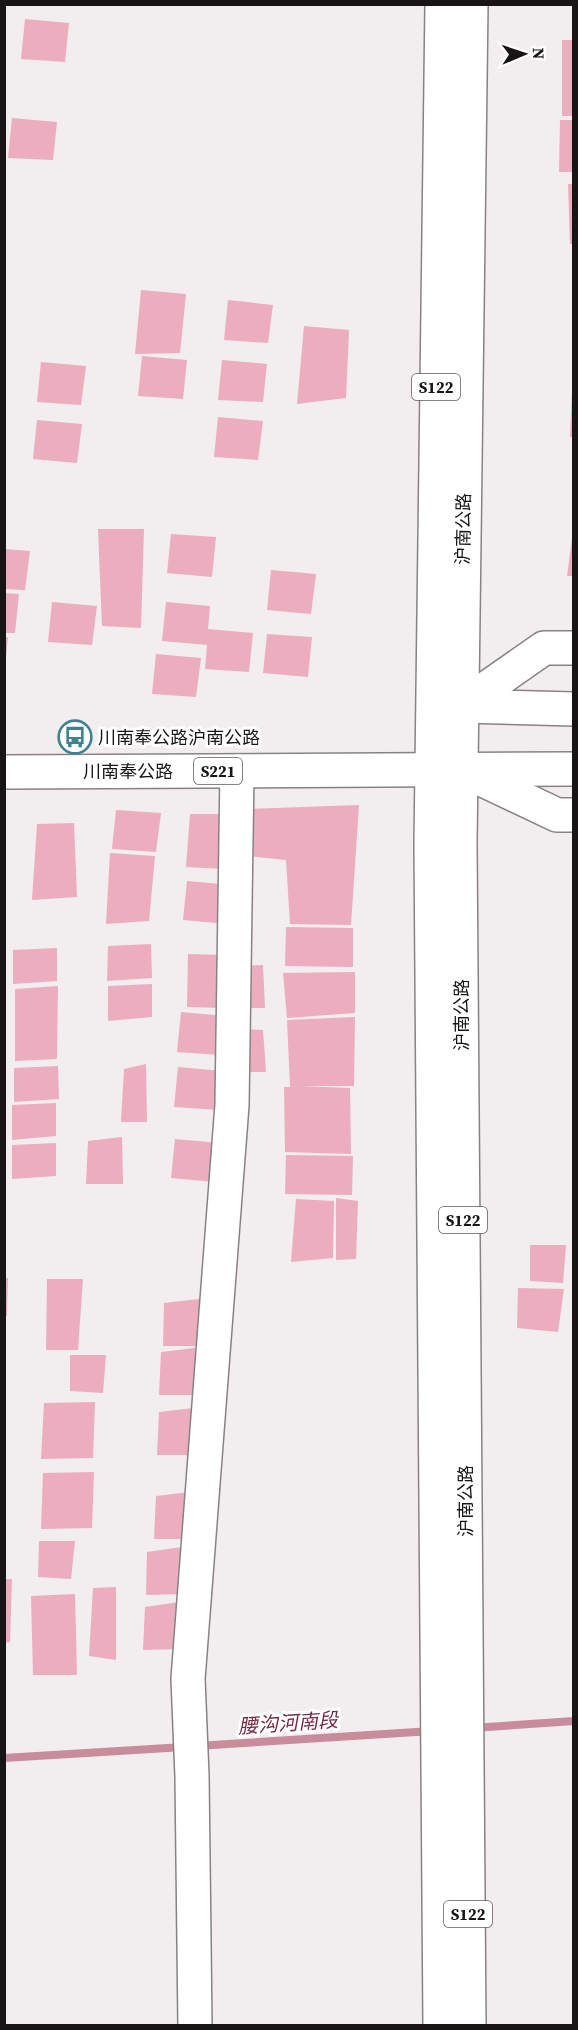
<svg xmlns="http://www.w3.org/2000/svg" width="578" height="2030" font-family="'Source Serif 4','Noto Sans SC',serif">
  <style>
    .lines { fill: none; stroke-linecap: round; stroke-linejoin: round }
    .stream { stroke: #c88c9d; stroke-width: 8 }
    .building { fill: #ecadbf }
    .minor-casing { stroke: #878384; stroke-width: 36 }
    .major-casing { stroke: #878384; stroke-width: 36 }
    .minor { stroke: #fff; stroke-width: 33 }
    .major { stroke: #fff; stroke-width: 33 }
    .labels { text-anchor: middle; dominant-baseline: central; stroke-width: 6; stroke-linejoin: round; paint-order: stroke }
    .shield { fill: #fff; stroke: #5d5b5b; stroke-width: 1.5 }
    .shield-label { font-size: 16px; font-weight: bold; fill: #171515 }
    .street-label { font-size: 18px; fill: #171515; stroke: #fff }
    .poi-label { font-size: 18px; fill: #171515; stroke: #fff; text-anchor: start }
    .water-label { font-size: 20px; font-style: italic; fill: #732b45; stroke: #fff }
  </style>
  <rect width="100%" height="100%" fill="#f2edee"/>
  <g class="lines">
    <g class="stream">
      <path d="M 472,1728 L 574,1721"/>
      <path d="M 197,1746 L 432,1731"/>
      <path d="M 4,1758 L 184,1747"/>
    </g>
  </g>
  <g class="building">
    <path d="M 25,19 L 69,23 L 65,62 L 21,59 Z"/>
    <rect x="562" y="40" width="12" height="76"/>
    <path d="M 12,118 L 57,122 L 53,160 L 8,158 Z"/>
    <path d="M 560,120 L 574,120 L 574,172 L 559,172 Z"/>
    <path d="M 568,184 L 574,184 L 574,244 L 570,244 Z"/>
    <path d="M 141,290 L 186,294 L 180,353 L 135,354 Z"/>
    <path d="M 228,300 L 273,305 L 268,343 L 224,340 Z"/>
    <path d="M 304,326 L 349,330 L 346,398 L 297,404 Z"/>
    <path d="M 142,356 L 187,360 L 183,399 L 138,396 Z"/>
    <path d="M 222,360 L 267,364 L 263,402 L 218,400 Z"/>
    <path d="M 41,362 L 86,366 L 81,405 L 37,402 Z"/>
    <path d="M 572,392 L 574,392 L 574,437 L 570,437 Z"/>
    <path d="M 218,417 L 263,421 L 258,460 L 214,457 Z"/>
    <path d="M 37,420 L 82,424 L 77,463 L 33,459 Z"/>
    <path d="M 98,529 L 144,529 L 141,628 L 102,626 Z"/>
    <path d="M 171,534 L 216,537 L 212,577 L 167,573 Z"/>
    <path d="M 572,539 L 574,576 L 567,576 Z"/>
    <path d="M 5,549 L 30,551 L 25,590 L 5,589 Z"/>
    <path d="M 271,570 L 316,574 L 311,614 L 267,610 Z"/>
    <path d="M 4,593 L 19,594 L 15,633 L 4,633 Z"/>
    <path d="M 52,602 L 97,606 L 92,645 L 48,642 Z"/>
    <path d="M 166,602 L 210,606 L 208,629 L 253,633 L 249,672 L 205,669 L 207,645 L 162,641 Z"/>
    <path d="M 267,634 L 312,637 L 308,677 L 263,673 Z"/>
    <path d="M 4,637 L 8,637 L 6,659 L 4,659 Z"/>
    <path d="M 156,654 L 201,658 L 196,697 L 152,694 Z"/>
    <path d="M 359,805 L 351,925 L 290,924 L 286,860 L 248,856 L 246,809 Z"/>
    <path d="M 116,810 L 161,813 L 156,852 L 112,849 Z"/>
    <path d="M 190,814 L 225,814 L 223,869 L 186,867 Z"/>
    <path d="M 74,823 L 77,897 L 32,900 L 37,824 Z"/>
    <path d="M 110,853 L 155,856 L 149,921 L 106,924 Z"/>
    <path d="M 187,881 L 232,885 L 227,924 L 183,920 Z"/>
    <path d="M 286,927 L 353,928 L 353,967 L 285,966 Z"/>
    <path d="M 151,944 L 152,978 L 107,981 L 108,946 Z"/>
    <path d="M 57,948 L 57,981 L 13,984 L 13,950 Z"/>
    <path d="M 188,954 L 223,955 L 222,1008 L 187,1007 Z"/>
    <path d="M 263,965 L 265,1008 L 239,1008 L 240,966 Z"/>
    <path d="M 355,972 L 355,1013 L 287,1018 L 283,973 Z"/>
    <path d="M 152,984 L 152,1017 L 108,1021 L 108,986 Z"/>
    <path d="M 58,986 L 57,1059 L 15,1061 L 15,989 Z"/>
    <path d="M 181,1012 L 226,1016 L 221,1055 L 177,1052 Z"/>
    <path d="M 355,1017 L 354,1086 L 299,1086 L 350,1088 L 351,1154 L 285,1152 L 284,1087 L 290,1087 L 287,1020 Z"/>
    <path d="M 241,1029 L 263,1030 L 266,1072 L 239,1072 Z"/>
    <path d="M 146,1064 L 147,1122 L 121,1122 L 124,1069 Z"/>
    <path d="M 58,1066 L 59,1099 L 14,1102 L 14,1068 Z"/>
    <path d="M 178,1067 L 223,1071 L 219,1110 L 174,1107 Z"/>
    <path d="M 56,1103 L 56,1136 L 12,1140 L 12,1105 Z"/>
    <path d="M 122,1137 L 123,1184 L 86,1184 L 88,1141 Z"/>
    <path d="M 175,1139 L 220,1143 L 215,1182 L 171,1178 Z"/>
    <path d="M 56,1143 L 56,1176 L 12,1179 L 12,1145 Z"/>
    <path d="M 286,1155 L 353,1156 L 352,1195 L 285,1194 Z"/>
    <path d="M 336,1198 L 358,1201 L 356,1259 L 336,1260 Z"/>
    <path d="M 296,1199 L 334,1201 L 333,1258 L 291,1262 Z"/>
    <path d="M 530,1245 L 566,1245 L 563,1283 L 530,1281 Z"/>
    <path d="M 4,1278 L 8,1278 L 7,1316 L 4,1316 Z"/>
    <path d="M 47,1279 L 83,1279 L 78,1350 L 46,1350 Z"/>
    <path d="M 518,1288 L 564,1289 L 558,1332 L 517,1328 Z"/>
    <path d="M 199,1299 L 200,1346 L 163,1346 L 164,1303 Z"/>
    <path d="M 195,1348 L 196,1395 L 159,1395 L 161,1352 Z"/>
    <path d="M 70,1355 L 106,1355 L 103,1393 L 70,1391 Z"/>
    <path d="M 95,1402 L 93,1458 L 41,1459 L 44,1403 Z"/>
    <path d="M 194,1408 L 194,1455 L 157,1455 L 159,1412 Z"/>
    <path d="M 94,1472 L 92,1528 L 41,1529 L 43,1473 Z"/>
    <path d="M 190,1492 L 191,1539 L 154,1539 L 156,1496 Z"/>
    <path d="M 39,1541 L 75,1541 L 71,1579 L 38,1577 Z"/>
    <path d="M 182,1547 L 182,1594 L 146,1595 L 147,1552 Z"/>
    <path d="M 4,1579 L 12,1579 L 10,1642 L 4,1643 Z"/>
    <path d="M 116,1587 L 116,1660 L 89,1656 L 93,1588 Z"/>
    <path d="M 75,1594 L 77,1675 L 33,1675 L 31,1596 Z"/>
    <path d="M 179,1602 L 180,1649 L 143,1650 L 145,1607 Z"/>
  </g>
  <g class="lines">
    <g class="minor-casing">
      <g id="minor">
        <path d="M 461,706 L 544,648 L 574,648"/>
        <path d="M 460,769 L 557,815 L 574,815"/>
        <path d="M 195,2026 L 192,1776 L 188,1679 L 232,1105 L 237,771"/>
      </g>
    </g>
    <g class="major-casing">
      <g id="major">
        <path d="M 461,706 L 574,709"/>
        <path d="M 4,772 L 574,769"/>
        <path d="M 440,2026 L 431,844 L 442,4"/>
        <path d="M 469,2026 L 460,844 L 471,4"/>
      </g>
    </g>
    <use href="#minor" class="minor"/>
    <use href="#major" class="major"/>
  </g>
  <defs>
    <g id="bus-ring" transform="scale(1.725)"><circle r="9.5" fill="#fff" stroke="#3d828e" stroke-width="1.5"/><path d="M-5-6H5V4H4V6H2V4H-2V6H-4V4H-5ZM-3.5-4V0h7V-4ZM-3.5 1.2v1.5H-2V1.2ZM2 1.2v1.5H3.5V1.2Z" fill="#3d828e"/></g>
  </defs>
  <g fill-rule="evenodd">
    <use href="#bus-ring" x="75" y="737"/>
  </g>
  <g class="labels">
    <g class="shield">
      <rect x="412" y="374" width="48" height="26" rx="4.5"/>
      <rect x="194" y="758" width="48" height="26" rx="4.5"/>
      <rect x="439" y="1207" width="48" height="26" rx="4.5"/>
      <rect x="444" y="1901" width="48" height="26" rx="4.5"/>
    </g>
    <g class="shield-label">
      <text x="436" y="387">S122</text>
      <text x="218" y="771">S221</text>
      <text x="463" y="1220">S122</text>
      <text x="468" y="1914">S122</text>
    </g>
    <g class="street-label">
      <text transform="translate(463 529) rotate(-89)">沪南公路</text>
      <text x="128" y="771">川南奉公路</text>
      <text transform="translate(461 1015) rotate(-90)">沪南公路</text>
      <text transform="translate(465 1501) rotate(-90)">沪南公路</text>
    </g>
    <g class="poi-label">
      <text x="98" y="737">川南奉公路沪南公路</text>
    </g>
    <g class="water-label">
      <text transform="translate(288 1723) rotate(-4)">腰沟河南段</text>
    </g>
  </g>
  <rect width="578" height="2030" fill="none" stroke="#171515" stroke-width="12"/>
  <g transform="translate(524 54) rotate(88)" stroke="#ffffff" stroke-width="4.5" paint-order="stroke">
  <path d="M0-4.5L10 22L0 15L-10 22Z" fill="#171515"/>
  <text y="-9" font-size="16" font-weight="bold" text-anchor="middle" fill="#171515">N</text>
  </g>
</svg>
